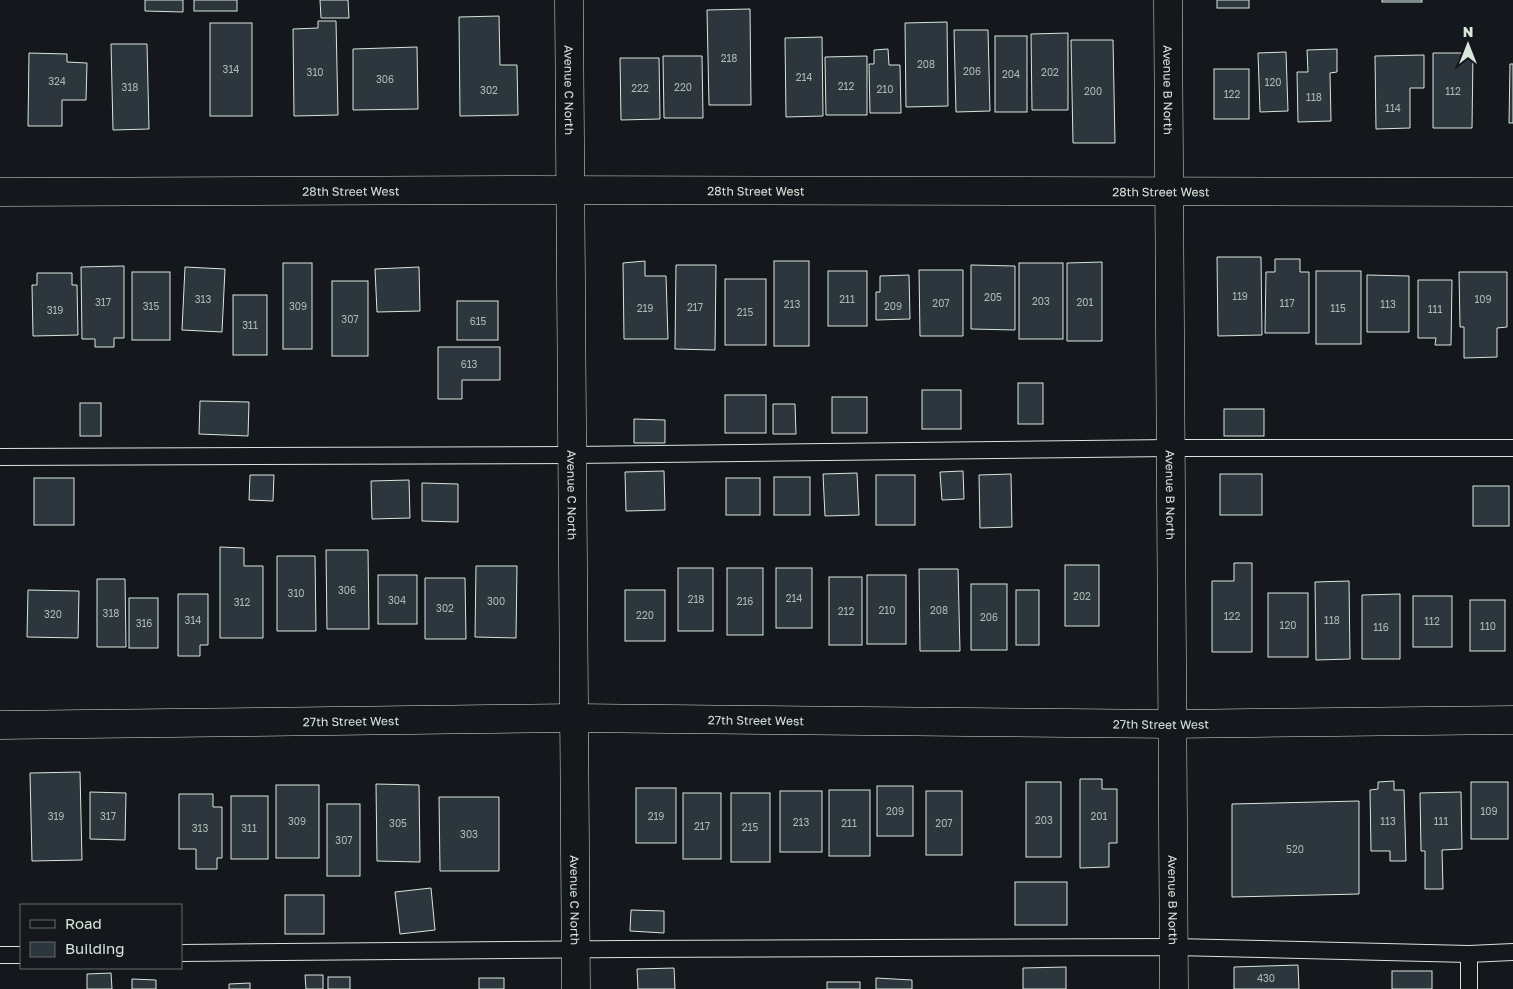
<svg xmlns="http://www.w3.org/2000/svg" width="1513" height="989" font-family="'Golos Text',sans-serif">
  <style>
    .building { fill: #2c363c; stroke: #d8e6dc }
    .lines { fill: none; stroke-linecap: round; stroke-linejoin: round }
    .service-casing { stroke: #d8e6dc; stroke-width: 18 }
    .minor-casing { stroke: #d8e6dc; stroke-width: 29 }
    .service { stroke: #14181c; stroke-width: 16 }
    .minor { stroke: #14181c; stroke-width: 28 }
    .labels { text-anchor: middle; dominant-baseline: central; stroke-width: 4; stroke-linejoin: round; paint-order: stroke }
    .number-label { font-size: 10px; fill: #adbab4 }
    .street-label { font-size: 12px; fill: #d8e6dc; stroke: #14181c }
  </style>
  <rect width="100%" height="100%" fill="#14181c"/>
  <g class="building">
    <path d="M 145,0 L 183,0 L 183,12 L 145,11 Z"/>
    <rect x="194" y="0" width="43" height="11"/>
    <path d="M 320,0 L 348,0 L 349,18 L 321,18 Z"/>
    <rect x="1217" y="0" width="32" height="8"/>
    <rect x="1382" y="0" width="40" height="2"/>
    <path d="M 750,9 L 751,105 L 709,105 L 707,10 Z"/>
    <path d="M 499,16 L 500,65 L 517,65 L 518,115 L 460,116 L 459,17 Z"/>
    <path d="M 318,21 L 336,21 L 338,115 L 294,116 L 293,29 L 318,28 Z"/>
    <path d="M 947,22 L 948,106 L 906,107 L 905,23 Z"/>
    <rect x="210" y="23" width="42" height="93"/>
    <path d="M 954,30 L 988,30 L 990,111 L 956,112 Z"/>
    <path d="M 1068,33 L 1068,110 L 1032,110 L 1031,34 Z"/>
    <rect x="995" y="36" width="32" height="76"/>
    <path d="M 822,37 L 823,116 L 786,117 L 785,38 Z"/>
    <path d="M 1071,40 L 1113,40 L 1115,143 L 1073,143 Z"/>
    <path d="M 111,44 L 147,44 L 149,129 L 113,130 Z"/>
    <path d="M 417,47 L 418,109 L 353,110 L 353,49 Z"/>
    <path d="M 888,49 L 889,65 L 900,65 L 901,113 L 870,113 L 869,64 L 874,64 L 874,50 Z"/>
    <path d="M 1337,49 L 1337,72 L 1330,73 L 1331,121 L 1298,122 L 1297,72 L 1308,72 L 1307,50 Z"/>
    <path d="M 1286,52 L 1288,111 L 1260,112 L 1258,53 Z"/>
    <path d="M 29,53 L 67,54 L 67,62 L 87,63 L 86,100 L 62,100 L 62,126 L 28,126 Z"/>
    <path d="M 1433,53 L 1473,53 L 1472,128 L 1433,128 Z"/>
    <path d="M 1424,55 L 1424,88 L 1410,88 L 1410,128 L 1376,129 L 1375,56 Z"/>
    <path d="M 663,56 L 702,56 L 703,118 L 664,118 Z"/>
    <path d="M 867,56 L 867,115 L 826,115 L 825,57 Z"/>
    <path d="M 620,58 L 659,58 L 660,119 L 621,120 Z"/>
    <path d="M 1510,64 L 1513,64 L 1513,123 L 1509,123 Z"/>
    <rect x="1214" y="69" width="35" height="50"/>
    <path d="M 1217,257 L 1261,257 L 1262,335 L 1218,336 Z"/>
    <path d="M 1275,259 L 1300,259 L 1300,272 L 1309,272 L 1309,333 L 1265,333 L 1266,272 L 1275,272 Z"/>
    <path d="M 645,261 L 645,276 L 666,276 L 668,339 L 624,339 L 623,263 Z"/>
    <rect x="774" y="261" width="35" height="85"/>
    <path d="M 1102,262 L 1102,341 L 1067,341 L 1067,263 Z"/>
    <rect x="283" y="263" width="29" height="86"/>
    <rect x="1019" y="263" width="44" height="76"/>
    <path d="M 676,265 L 716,265 L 715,350 L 675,349 Z"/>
    <path d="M 971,265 L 1015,266 L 1015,330 L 971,329 Z"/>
    <path d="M 124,266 L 124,338 L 114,338 L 114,347 L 95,347 L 95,339 L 82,339 L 81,267 Z"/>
    <path d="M 185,267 L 225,269 L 222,332 L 182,330 Z"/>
    <path d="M 419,267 L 420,311 L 377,312 L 375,269 Z"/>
    <path d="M 919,270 L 963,270 L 963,336 L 920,336 Z"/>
    <rect x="828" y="271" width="39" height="55"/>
    <rect x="1316" y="271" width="45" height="73"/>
    <rect x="132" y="272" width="38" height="68"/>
    <path d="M 1459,272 L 1507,272 L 1507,327 L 1497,328 L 1497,357 L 1464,358 L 1464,327 L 1460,327 Z"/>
    <path d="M 37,273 L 72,273 L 72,285 L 77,285 L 78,335 L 33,336 L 32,285 L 37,285 Z"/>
    <path d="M 909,275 L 910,319 L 876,320 L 876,292 L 880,292 L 880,276 Z"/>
    <path d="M 1367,275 L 1409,276 L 1409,332 L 1367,332 Z"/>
    <rect x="725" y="279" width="41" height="66"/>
    <path d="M 1418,280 L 1452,280 L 1451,345 L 1435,345 L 1436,338 L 1418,338 Z"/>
    <rect x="332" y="281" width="36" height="75"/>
    <rect x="233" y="295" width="34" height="60"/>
    <rect x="457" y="301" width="41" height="39"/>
    <path d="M 438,347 L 500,347 L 500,380 L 462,380 L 462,399 L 438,399 Z"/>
    <rect x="1018" y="383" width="25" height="41"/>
    <rect x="922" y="390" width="39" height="39"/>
    <rect x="725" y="395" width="41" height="38"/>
    <rect x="832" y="397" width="35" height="36"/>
    <path d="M 200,401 L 249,402 L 248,436 L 199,434 Z"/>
    <rect x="80" y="403" width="21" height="33"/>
    <path d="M 773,404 L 795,404 L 796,434 L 773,434 Z"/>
    <rect x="1224" y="409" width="40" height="27"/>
    <path d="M 634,419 L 665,420 L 665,443 L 634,443 Z"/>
    <path d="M 664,471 L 665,510 L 626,511 L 625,472 Z"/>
    <path d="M 963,471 L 964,499 L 942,500 L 940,472 Z"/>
    <path d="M 857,473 L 859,515 L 825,516 L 823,474 Z"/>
    <path d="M 1011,474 L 1012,527 L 980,528 L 979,475 Z"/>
    <rect x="1220" y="474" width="42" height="41"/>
    <path d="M 250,475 L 274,475 L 273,501 L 249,500 Z"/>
    <rect x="876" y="475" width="39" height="50"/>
    <rect x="774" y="477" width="36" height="38"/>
    <rect x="34" y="478" width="40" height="47"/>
    <rect x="726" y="478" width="34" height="37"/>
    <path d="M 409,480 L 410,518 L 372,519 L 371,481 Z"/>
    <path d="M 422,483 L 458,484 L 458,522 L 422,521 Z"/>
    <rect x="1473" y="486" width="36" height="40"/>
    <path d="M 220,547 L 244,548 L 244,566 L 263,566 L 263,638 L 220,638 Z"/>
    <path d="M 326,550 L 368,550 L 369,629 L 327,629 Z"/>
    <path d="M 277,556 L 315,556 L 316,631 L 277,631 Z"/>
    <path d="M 1234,563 L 1252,563 L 1252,652 L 1212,652 L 1212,581 L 1234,581 Z"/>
    <rect x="1065" y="565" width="34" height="61"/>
    <path d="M 476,566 L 517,566 L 516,638 L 475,637 Z"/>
    <rect x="678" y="568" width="35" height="63"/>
    <rect x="727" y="568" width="36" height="67"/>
    <rect x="776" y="568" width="36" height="60"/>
    <path d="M 919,569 L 958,569 L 960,651 L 920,651 Z"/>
    <rect x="378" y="575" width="39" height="49"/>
    <rect x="867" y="575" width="39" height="69"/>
    <rect x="829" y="577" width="33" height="68"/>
    <path d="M 425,578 L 465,578 L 466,639 L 425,639 Z"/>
    <path d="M 97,579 L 125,579 L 126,647 L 97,647 Z"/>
    <path d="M 1349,581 L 1350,659 L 1316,660 L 1315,582 Z"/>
    <rect x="971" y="584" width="36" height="66"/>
    <path d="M 28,590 L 79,591 L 78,638 L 27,637 Z"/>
    <rect x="625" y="590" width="40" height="51"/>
    <rect x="1016" y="590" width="23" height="55"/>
    <rect x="1268" y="593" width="40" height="64"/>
    <path d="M 178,594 L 208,594 L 208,645 L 200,645 L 200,656 L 178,656 Z"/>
    <path d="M 1400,594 L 1400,659 L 1362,659 L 1362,595 Z"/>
    <rect x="1413" y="596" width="39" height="51"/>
    <rect x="129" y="598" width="29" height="50"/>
    <rect x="1470" y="600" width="35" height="51"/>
    <path d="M 80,772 L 82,860 L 32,861 L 30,773 Z"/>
    <path d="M 1080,779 L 1102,779 L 1102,789 L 1117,789 L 1117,843 L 1109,843 L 1109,867 L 1080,868 Z"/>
    <path d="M 1394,781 L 1394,790 L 1404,790 L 1406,861 L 1390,861 L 1390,851 L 1371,851 L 1370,790 L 1378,789 L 1378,782 Z"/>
    <rect x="1026" y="782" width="35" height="75"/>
    <rect x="1471" y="782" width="37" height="57"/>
    <path d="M 376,784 L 419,785 L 420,862 L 377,861 Z"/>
    <rect x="276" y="785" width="43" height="73"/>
    <rect x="877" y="786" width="36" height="50"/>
    <rect x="636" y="788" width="40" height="55"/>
    <rect x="829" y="790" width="41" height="66"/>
    <rect x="780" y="791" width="42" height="61"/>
    <rect x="926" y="791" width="36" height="64"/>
    <path d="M 90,792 L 126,793 L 125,840 L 90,839 Z"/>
    <path d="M 1461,792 L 1462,849 L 1442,850 L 1443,889 L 1425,889 L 1425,851 L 1421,851 L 1420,793 Z"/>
    <rect x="683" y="793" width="38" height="66"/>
    <rect x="731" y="793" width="39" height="69"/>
    <path d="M 179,794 L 213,794 L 213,807 L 222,807 L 222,858 L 217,858 L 217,869 L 196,869 L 196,849 L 179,849 Z"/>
    <rect x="231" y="796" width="37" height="63"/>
    <path d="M 439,797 L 499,797 L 499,871 L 440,871 Z"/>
    <path d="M 1359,801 L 1359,894 L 1232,897 L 1232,804 Z"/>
    <rect x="327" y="804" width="33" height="72"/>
    <rect x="1015" y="882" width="52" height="43"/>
    <path d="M 431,888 L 435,930 L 400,934 L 395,892 Z"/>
    <rect x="285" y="895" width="39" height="39"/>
    <path d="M 631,910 L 664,911 L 664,933 L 630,931 Z"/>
    <path d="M 1298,965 L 1299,989 L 1234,989 L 1234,967 Z"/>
    <path d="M 1066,967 L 1066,989 L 1023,989 L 1023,968 Z"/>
    <path d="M 674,968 L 675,989 L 638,989 L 637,969 Z"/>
    <rect x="1392" y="971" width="40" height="18"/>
    <path d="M 111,973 L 112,989 L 87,989 L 87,974 Z"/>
    <path d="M 305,975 L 323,975 L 323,989 L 306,989 Z"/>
    <rect x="328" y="977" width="22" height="12"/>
    <rect x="479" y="978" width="25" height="11"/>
    <path d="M 876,978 L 912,980 L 912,989 L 876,989 Z"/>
    <path d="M 132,979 L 156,980 L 156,989 L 132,989 Z"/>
    <rect x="827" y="982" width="33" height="7"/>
    <path d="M 250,983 L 250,989 L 229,989 L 229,984 Z"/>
  </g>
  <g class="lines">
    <g class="service-casing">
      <g id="service">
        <path d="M 0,457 L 573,455 L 1170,448 L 1513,448"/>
        <path d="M 181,953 L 623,949 L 1174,947 L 1469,954 L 1513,952"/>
        <path d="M 1469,954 L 1469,989"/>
        <path d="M 0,955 L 21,955"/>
      </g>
    </g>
    <g class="minor-casing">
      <g id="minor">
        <path id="s1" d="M 569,0 L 576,989"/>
        <path id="s2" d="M 1168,0 L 1174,989"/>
        <path id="s3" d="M 0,192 L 527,190 L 1513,192"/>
        <path id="s4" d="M 0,725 L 575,718 L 1172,724 L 1513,720"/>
      </g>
    </g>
    <use href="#service" class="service"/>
    <use href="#minor" class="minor"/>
  </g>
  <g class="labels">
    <g class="number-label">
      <text x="729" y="58">218</text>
      <text x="926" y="64">208</text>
      <text x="231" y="69">314</text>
      <text x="972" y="71">206</text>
      <text x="315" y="72">310</text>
      <text x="1050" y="72">202</text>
      <text x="1011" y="74">204</text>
      <text x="804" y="77">214</text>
      <text x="385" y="79">306</text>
      <text x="57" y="81">324</text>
      <text x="1273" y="82">120</text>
      <text x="846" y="86">212</text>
      <text x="130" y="87">318</text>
      <text x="683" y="87">220</text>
      <text x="640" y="88">222</text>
      <text x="885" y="89">210</text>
      <text x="489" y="90">302</text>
      <text x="1093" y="91">200</text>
      <text x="1453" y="91">112</text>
      <text x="1232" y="94">122</text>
      <text x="1314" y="97">118</text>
      <text x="1393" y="108">114</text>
      <text x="1240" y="296">119</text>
      <text x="993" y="297">205</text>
      <text x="203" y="299">313</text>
      <text x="847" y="299">211</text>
      <text x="1483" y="299">109</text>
      <text x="1041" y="301">203</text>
      <text x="103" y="302">317</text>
      <text x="1085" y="302">201</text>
      <text x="941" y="303">207</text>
      <text x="1287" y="303">117</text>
      <text x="792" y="304">213</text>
      <text x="1388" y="304">113</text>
      <text x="151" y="306">315</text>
      <text x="298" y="306">309</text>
      <text x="893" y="306">209</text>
      <text x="695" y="307">217</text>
      <text x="645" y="308">219</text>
      <text x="1338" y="308">115</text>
      <text x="1435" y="309">111</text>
      <text x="55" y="310">319</text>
      <text x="745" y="312">215</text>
      <text x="350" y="319">307</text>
      <text x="478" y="321">615</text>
      <text x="250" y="325">311</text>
      <text x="469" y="364">613</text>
      <text x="347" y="590">306</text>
      <text x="296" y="593">310</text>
      <text x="1082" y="596">202</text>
      <text x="794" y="598">214</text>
      <text x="696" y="599">218</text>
      <text x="397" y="600">304</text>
      <text x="496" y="601">300</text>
      <text x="745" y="601">216</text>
      <text x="242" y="602">312</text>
      <text x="445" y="608">302</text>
      <text x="887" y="610">210</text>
      <text x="939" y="610">208</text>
      <text x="846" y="611">212</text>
      <text x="111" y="613">318</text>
      <text x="53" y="614">320</text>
      <text x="645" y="615">220</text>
      <text x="1232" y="616">122</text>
      <text x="989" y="617">206</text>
      <text x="193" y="620">314</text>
      <text x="1332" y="620">118</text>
      <text x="1432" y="621">112</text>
      <text x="144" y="623">316</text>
      <text x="1288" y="625">120</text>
      <text x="1488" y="626">110</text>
      <text x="1381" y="627">116</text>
      <text x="895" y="811">209</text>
      <text x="1489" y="811">109</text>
      <text x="56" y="816">319</text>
      <text x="108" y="816">317</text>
      <text x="656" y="816">219</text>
      <text x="1099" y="816">201</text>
      <text x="1044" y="820">203</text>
      <text x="297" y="821">309</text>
      <text x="1388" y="821">113</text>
      <text x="1441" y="821">111</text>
      <text x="801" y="822">213</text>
      <text x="398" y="823">305</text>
      <text x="849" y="823">211</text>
      <text x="944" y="823">207</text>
      <text x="702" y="826">217</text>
      <text x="750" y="827">215</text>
      <text x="200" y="828">313</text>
      <text x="249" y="828">311</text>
      <text x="469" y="834">303</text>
      <text x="344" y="840">307</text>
      <text x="1295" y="849">520</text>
      <text x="1266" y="978">430</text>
    </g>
    <g class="street-label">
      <text stroke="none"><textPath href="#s1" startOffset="90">Avenue C North</textPath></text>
      <text stroke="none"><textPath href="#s2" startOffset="90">Avenue B North</textPath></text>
      <text stroke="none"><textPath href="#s3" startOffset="351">28th Street West</textPath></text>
      <text stroke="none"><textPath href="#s3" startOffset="756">28th Street West</textPath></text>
      <text stroke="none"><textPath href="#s3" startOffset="1161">28th Street West</textPath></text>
      <text stroke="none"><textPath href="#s1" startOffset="495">Avenue C North</textPath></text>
      <text stroke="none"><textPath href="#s2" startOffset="495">Avenue B North</textPath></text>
      <text stroke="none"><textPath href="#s4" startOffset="756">27th Street West</textPath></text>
      <text stroke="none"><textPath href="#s4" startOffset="351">27th Street West</textPath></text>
      <text stroke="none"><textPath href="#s4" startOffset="1161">27th Street West</textPath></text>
      <text stroke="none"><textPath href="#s1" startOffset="900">Avenue C North</textPath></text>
      <text stroke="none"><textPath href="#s2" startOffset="900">Avenue B North</textPath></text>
    </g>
  </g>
  <rect x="20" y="904" width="162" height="65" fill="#14181c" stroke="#626a69"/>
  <rect x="30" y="920" width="25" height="8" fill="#14181c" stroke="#626a69"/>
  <text x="65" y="929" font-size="15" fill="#d8e6dc">Road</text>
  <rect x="30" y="942" width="25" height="15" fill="#2c363c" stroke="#626a69"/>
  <text x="65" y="954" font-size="15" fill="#d8e6dc">Building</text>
  <g transform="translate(1468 45)" stroke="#14181c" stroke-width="4" paint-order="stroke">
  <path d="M0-4L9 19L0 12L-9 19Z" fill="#d8e6dc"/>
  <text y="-8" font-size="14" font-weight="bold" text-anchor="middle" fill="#d8e6dc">N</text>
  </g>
</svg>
